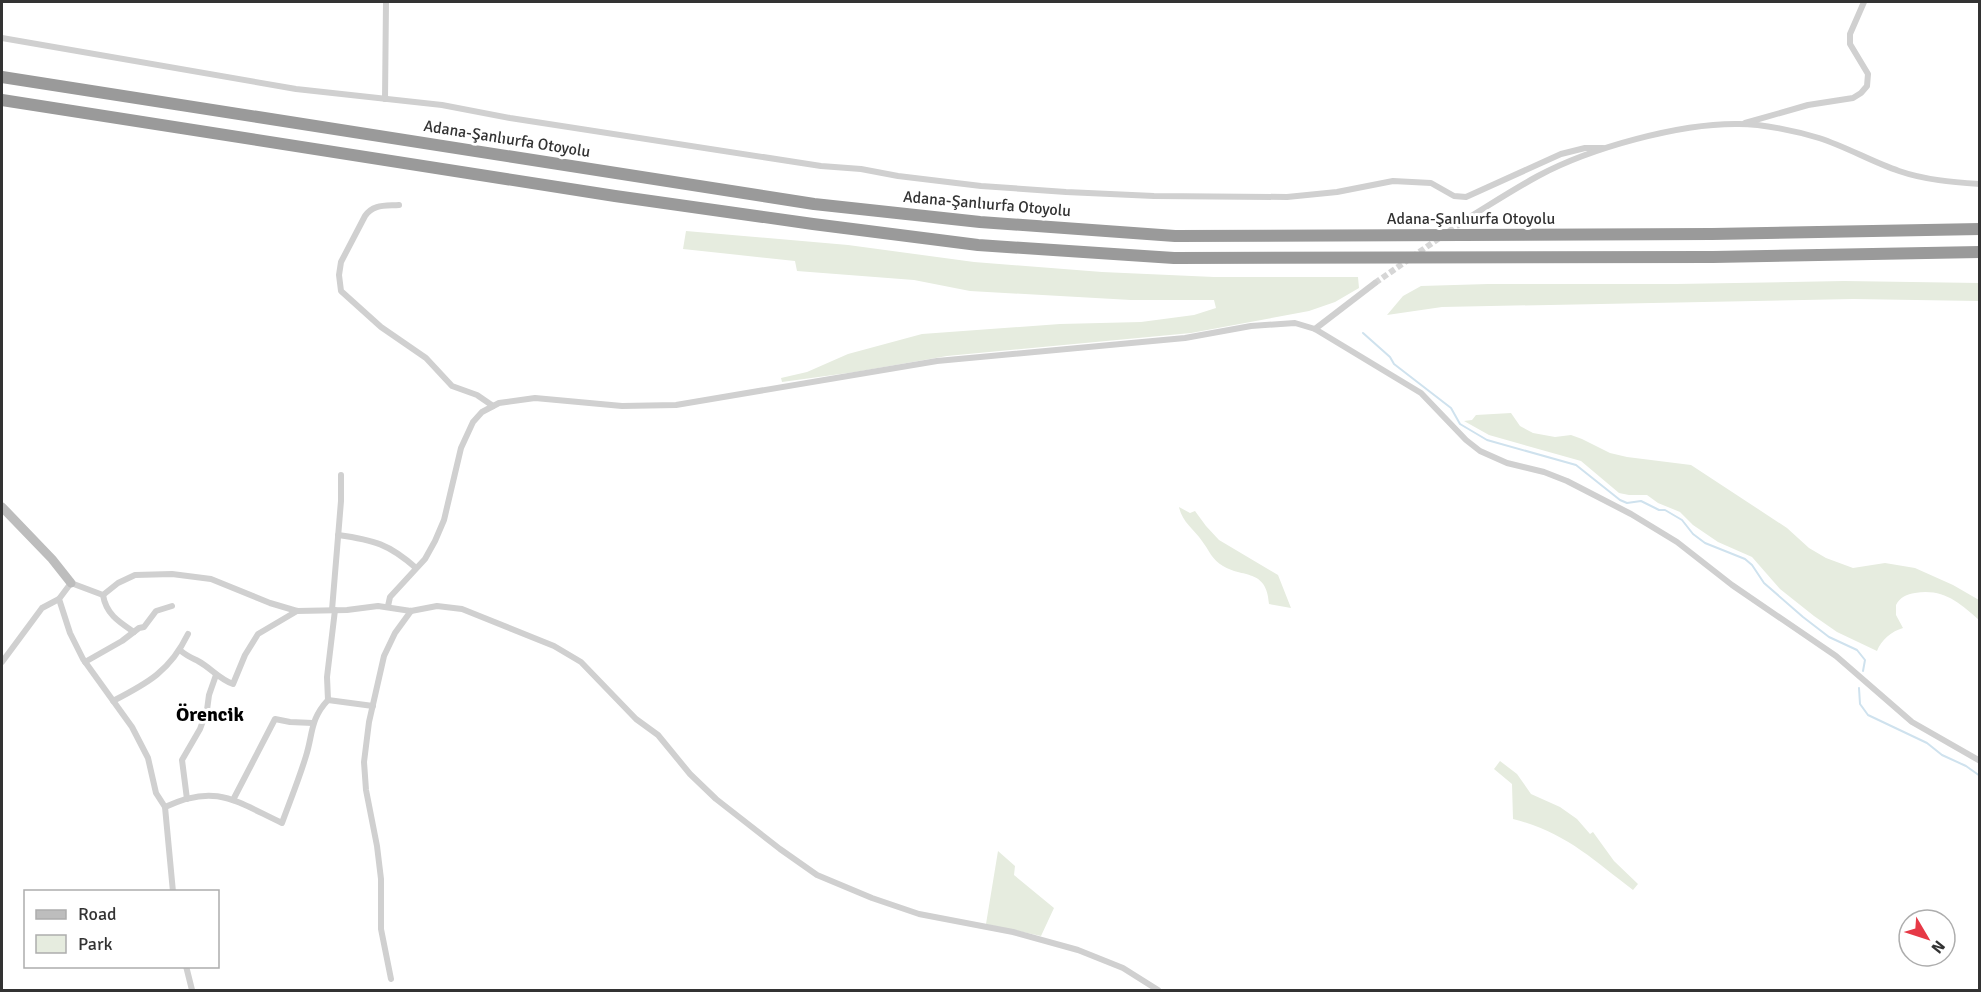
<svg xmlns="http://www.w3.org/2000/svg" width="1981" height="992" font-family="Signika,sans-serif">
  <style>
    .green { fill: #e6ecdf }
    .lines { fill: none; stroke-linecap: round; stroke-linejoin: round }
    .stream { stroke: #cfe2ee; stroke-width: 2 }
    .street-tunnel { stroke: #d6d6d6; stroke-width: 6; stroke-dasharray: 6 3; stroke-linecap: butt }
    .street { stroke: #d0d0d0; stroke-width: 6 }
    .secondary { stroke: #bdbdbd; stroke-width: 9 }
    .highway { stroke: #9a9a9a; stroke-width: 12 }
    .labels { text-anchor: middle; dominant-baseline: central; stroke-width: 6; stroke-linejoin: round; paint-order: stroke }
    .street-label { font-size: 16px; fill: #333; stroke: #fff }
    .quarter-label { font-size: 20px; font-weight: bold; fill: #000; stroke: #fff }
  </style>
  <rect width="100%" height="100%" fill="#fff"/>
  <g class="green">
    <path d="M 686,231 L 848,245 L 974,262 L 1102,272 L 1214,277 L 1358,277 L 1359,288 L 1335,302 L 1309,311 L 1191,333 L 947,356 L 855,372 L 782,382 L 781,378 L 807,372 L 848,354 L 922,334 L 1060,324 L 1141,322 L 1194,315 L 1216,308 L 1214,300 L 1131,300 L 970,291 L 914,280 L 797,271 L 795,261 L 683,249 Z"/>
    <path d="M 1844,281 L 1979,283 L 1979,301 L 1853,299 L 1442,307 L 1387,315 L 1403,296 L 1421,286 L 1488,284 L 1676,284 Z"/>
    <path d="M 1511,413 L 1520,426 L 1533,433 L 1555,437 L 1571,435 L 1582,439 L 1610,453 L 1627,457 L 1691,465 L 1787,528 L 1809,548 L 1826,558 L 1853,568 L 1885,563 L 1915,568 L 1953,585 L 1979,600 L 1979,620 C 1960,603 1943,588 1915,593 C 1907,594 1900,597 1896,605 L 1896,615 L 1903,628 C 1892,631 1881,640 1877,651 L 1837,632 L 1814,616 L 1780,589 L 1752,557 L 1718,542 L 1693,525 L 1680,512 L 1658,503 L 1647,495 L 1629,495 L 1619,493 L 1581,461 L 1489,435 L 1464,421 L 1472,420 L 1476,415 Z"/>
    <path d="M 1179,507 L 1190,513 L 1195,511 L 1206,526 L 1219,540 L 1278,575 L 1291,608 L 1269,604 C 1267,568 1242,578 1223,566 C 1212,560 1209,550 1202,541 C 1194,529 1182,522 1179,507 Z"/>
    <path d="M 1500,761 L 1517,774 L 1531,794 L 1560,807 L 1577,819 L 1590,834 L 1593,832 L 1614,861 L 1638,884 L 1633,890 C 1592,859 1565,832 1513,819 L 1512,784 L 1494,769 Z"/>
    <path d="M 998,851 L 1015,866 L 1014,875 L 1054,908 L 1041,936 L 986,924 Z"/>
  </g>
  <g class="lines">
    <g class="stream">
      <path d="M 1363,333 L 1390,357 L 1394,364 L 1451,408 L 1460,424 L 1487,440 L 1576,465 L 1620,500 L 1627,503 L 1641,501 L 1659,510 L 1665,510 L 1682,520 L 1693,534 L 1705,543 L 1745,559 L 1752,565 L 1764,583 L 1803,617 L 1829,637 L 1857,650 L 1865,660 L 1863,671"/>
      <path d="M 1859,688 L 1860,704 L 1868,715 L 1927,743 L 1942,755 L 1966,766 L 1980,776"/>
    </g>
    <path class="street-tunnel" d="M 1375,283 L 1468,218"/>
    <g class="street">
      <path d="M 2,38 L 296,89 L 442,105 L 510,118 L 821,166 L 861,169 L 898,176 L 981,186 L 1066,192 L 1154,196 L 1287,197 L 1337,192 L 1393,181 L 1431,183 L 1454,196 L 1466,197 L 1561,154 L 1585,148 L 1603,148"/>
      <path d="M 385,99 L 386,2"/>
      <path d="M 1745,123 L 1808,105 L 1853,98 L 1861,93 L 1867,86 L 1868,74 L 1850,44 L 1850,34 L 1864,2"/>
      <path d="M 399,205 C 385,206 373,204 365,216 L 341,262 L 339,275 L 341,291 L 381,327 L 426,358 L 452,386 L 477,395 L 493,406"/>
      <path d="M 1468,218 C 1491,204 1514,189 1538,176 C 1590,148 1680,123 1739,124 C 1763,124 1796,131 1819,138 C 1847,147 1872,162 1899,171 C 1925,180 1952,182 1980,184"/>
      <path d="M 1315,329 L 1375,283"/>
      <path d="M 338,535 C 374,540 389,544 416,568"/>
      <path d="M 103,595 L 118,583 L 135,575 L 172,574 L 211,579 L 270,603 L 297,611 L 347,610 L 378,606 L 411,611 L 437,606 L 462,609 L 554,646 L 581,662 L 636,719 L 658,735 L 690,774 L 716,799 L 780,849 L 817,875 L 872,898 L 919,914 L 1013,932 L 1078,950 L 1123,968 L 1158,990"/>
      <path d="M 103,595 L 71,583 L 59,599 L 70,633 L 83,659 L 132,727 L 148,758 L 156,793 L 165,807 L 173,892"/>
      <path d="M 103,595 C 106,614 119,622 134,632"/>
      <path d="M 388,606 L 390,597 L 425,559 L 435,541 L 444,520 L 461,448 L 473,422 L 482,412 L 499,403 L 535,398 L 622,406 L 676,405 L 937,361 L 1185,338 L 1251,326 L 1295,323 L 1315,329 L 1421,393 L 1466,440 L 1480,451 L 1507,463 L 1544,472 L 1567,481 L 1631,514 L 1677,542 L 1732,585 L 1836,656 L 1912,722 L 1980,761"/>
      <path d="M 332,610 L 341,501 L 341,475"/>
      <path d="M 181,651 C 187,656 192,658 198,661 C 211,668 219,679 233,684 L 245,655 L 258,634 L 297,611"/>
      <path d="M 2,662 L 42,608 L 59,599"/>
      <path d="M 85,662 L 122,641 L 139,628 L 144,627 L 156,611 L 172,606"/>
      <path d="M 328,700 L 373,706"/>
      <path d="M 113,701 C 148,683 170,671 188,634"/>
      <path d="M 187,799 L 182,760 L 200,729 L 207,710 L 209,695 L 216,675"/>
      <path d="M 233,800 L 275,719 L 290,722 L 313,723"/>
      <path d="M 165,807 C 216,783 235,801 282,823 C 290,801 299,779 306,756 C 313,734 310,719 328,700 L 327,677 L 335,610"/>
      <path d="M 186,966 L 192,990"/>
      <path d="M 391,979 L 381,929 L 381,879 L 377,846 L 366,790 L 364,762 L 369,722 L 384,656 L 395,633 L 411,611"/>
    </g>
    <path class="secondary" d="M 2,507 L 52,559 L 71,583"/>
    <g class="highway">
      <path d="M 2,77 L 814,204 L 980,222 L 1175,236 L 1712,234 L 1980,229"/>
      <path d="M 2,100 L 615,196 L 813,224 L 978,245 L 1174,258 L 1713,257 L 1980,252"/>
    </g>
  </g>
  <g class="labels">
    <g class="street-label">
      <text transform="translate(507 139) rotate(9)">Adana-Şanlıurfa Otoyolu</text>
      <text transform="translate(987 204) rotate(5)">Adana-Şanlıurfa Otoyolu</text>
      <text x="1471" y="219">Adana-Şanlıurfa Otoyolu</text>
    </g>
    <g class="quarter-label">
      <text x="210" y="714">Örencik</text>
    </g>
  </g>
  <rect width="1981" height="992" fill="none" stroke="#333333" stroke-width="6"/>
  <rect x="24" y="890" width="195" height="78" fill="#ffffff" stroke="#adadad" stroke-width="1.5"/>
  <rect x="36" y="910" width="30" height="9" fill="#bdbdbd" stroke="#adadad" stroke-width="1.5"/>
  <text x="78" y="920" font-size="18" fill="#333333">Road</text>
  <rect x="36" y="935" width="30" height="18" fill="#e6ecdf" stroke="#adadad" stroke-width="1.5"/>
  <text x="78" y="950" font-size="18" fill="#333333">Park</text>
  <g transform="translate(1927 938) rotate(129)"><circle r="28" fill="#ffffff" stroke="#adadad" stroke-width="1.5"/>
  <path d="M0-4.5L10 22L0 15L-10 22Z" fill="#e63946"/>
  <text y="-9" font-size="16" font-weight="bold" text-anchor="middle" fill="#333333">N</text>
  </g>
</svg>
